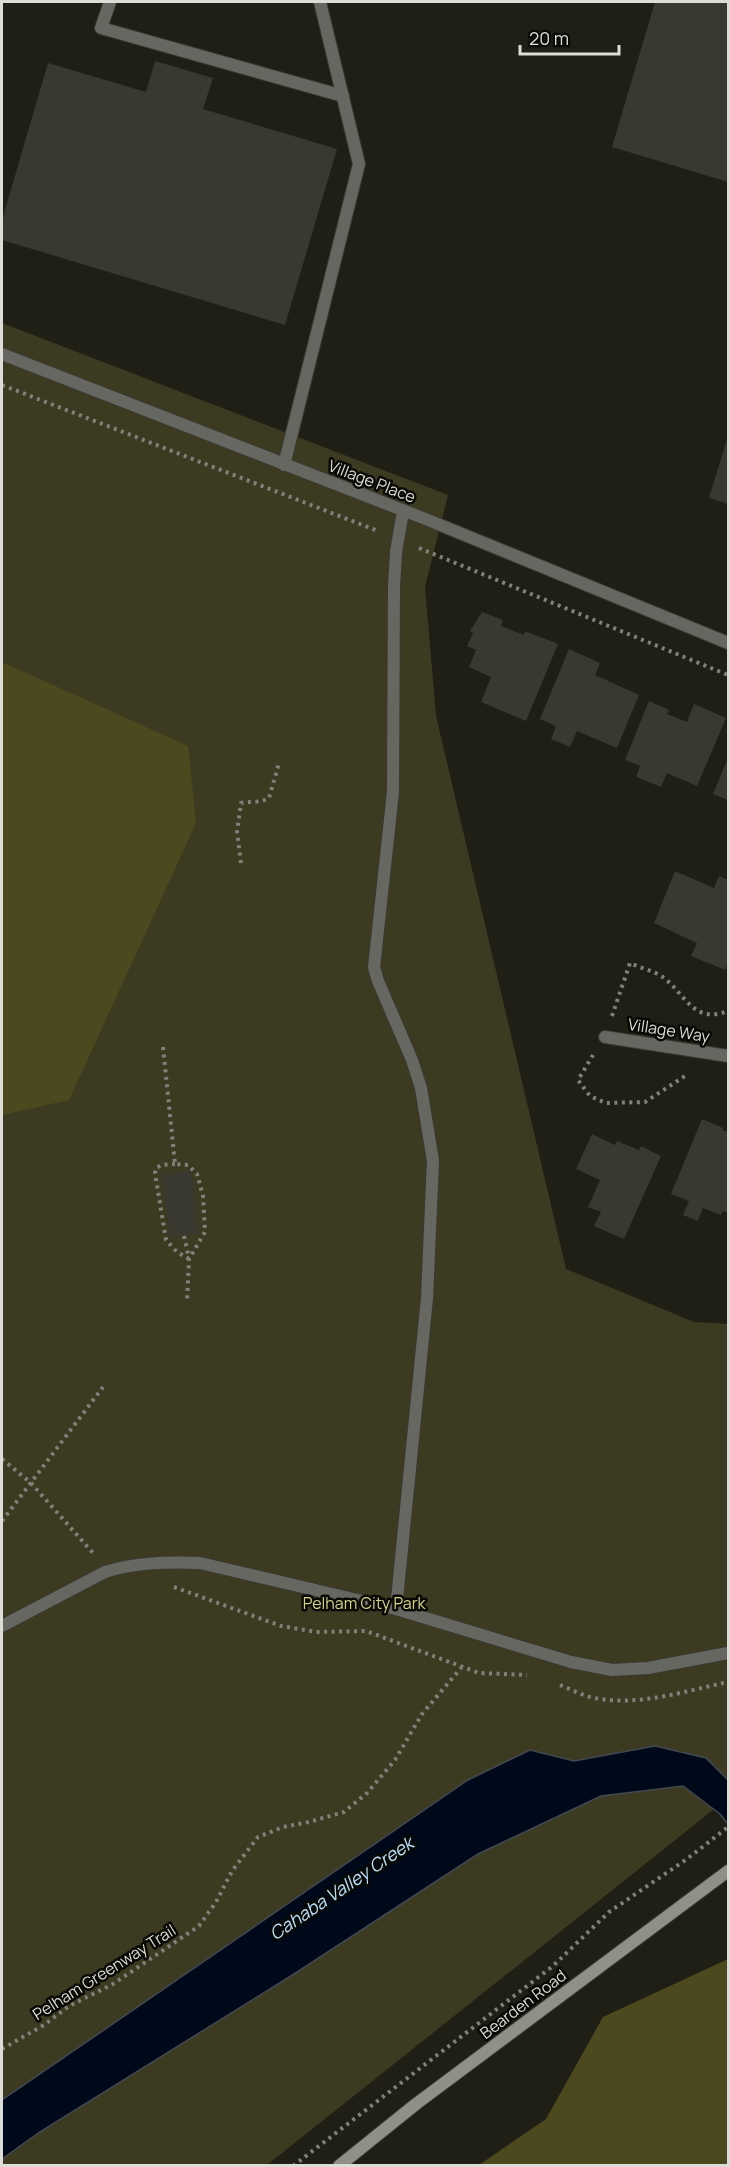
<svg xmlns="http://www.w3.org/2000/svg" width="730" height="2167" font-family="Manrope,sans-serif">
  <style>
    .green { fill: #3c3b22 }
    .forest { fill: #4c491f }
    .water { fill: #00091a; stroke: #424852; stroke-width: 1.5 }
    .building { fill: #39392f }
    .lines { fill: none; stroke-linecap: round; stroke-linejoin: round }
    .lane-casing { stroke: #3a3931; stroke-width: 14 }
    .street-casing { stroke: #3a3931; stroke-width: 14 }
    .secondary-casing { stroke: #3a3931; stroke-width: 14 }
    .path { stroke: #81817a; stroke-width: 4; stroke-dasharray: 3 4.5; stroke-linecap: butt }
    .lane { stroke: #676762; stroke-width: 12 }
    .street { stroke: #676762; stroke-width: 12 }
    .secondary { stroke: #909089; stroke-width: 12 }
    .labels { text-anchor: middle; dominant-baseline: central; stroke-width: 5; stroke-linejoin: round; paint-order: stroke }
    .street-label { font-size: 16px; fill: #dddcd6; stroke: #090905 }
    .park-label { font-size: 16px; fill: #d5d18a; stroke: #090905 }
    .water-label { font-size: 18px; font-style: italic; fill: #bce0fc; stroke: #090905 }
  </style>
  <rect width="100%" height="100%" fill="#1f1f16"/>
  <path class="green" d="M 2,323 L 448,495 L 425,587 L 436,716 L 566,1269 L 694,1322 L 728,1324 L 728,1798 L 267,2165 L 2,2165 Z"/>
  <g class="forest">
    <path d="M 2,662 L 188,746 L 196,823 L 69,1100 L 2,1115 Z"/>
    <path d="M 728,1959 L 728,2165 L 479,2165 L 546,2119 L 603,2017 Z"/>
  </g>
  <path class="water" d="M 655,1746 L 706,1758 L 728,1780 L 728,1824 L 720,1814 L 683,1786 L 601,1796 L 478,1854 L 294,1974 L 38,2133 L 2,2159 L 2,2100 L 468,1780 L 530,1750 L 574,1761 Z"/>
  <g class="building">
    <path d="M 655,2 L 728,2 L 728,182 L 612,147 Z"/>
    <path d="M 155,61 L 213,78 L 203,109 L 337,149 L 285,325 L 2,240 L 2,220 L 48,63 L 146,92 Z"/>
    <path d="M 728,436 L 728,504 L 709,498 Z"/>
    <path d="M 482,612 L 503,620 L 501,626 L 524,635 L 525,631 L 558,644 L 526,721 L 481,702 L 491,677 L 469,667 L 476,650 L 467,646 L 473,633 L 470,631 Z"/>
    <path d="M 569,649 L 600,663 L 595,675 L 639,695 L 617,748 L 577,731 L 570,747 L 551,739 L 556,726 L 540,719 Z"/>
    <path d="M 649,701 L 669,710 L 667,714 L 687,722 L 694,704 L 726,718 L 697,786 L 667,773 L 661,787 L 636,777 L 640,766 L 625,760 Z"/>
    <path d="M 728,758 L 728,800 L 713,794 Z"/>
    <path d="M 675,871 L 714,888 L 719,876 L 728,880 L 728,961 L 725,970 L 691,956 L 697,943 L 654,923 Z"/>
    <path d="M 702,1119 L 723,1128 L 722,1130 L 728,1132 L 728,1213 L 723,1211 L 721,1215 L 703,1208 L 698,1221 L 683,1215 L 689,1201 L 671,1194 Z"/>
    <path d="M 592,1134 L 615,1145 L 617,1141 L 639,1150 L 641,1146 L 661,1156 L 624,1239 L 594,1226 L 601,1212 L 588,1207 L 600,1180 L 576,1169 Z"/>
    <path d="M 191,1170 L 199,1233 L 170,1237 L 161,1175 Z"/>
  </g>
  <g class="lines">
    <g class="lane-casing">
      <g id="lane">
        <path d="M 110,2 L 101,28 L 343,96"/>
        <path d="M 284,465 L 359,164 L 320,2"/>
        <path d="M 396,1609 L 427,1298 L 433,1161 L 421,1088 L 412,1060 L 378,981 L 374,967 L 393,792 L 394,587 L 396,552 L 403,511"/>
        <path d="M 2,1626 L 105,1572 C 136,1562 168,1562 200,1563 L 396,1609 L 571,1662 L 612,1670 L 648,1668 L 728,1653"/>
      </g>
    </g>
    <g class="street-casing">
      <g id="street">
        <path d="M 2,354 L 428,520 L 728,643"/>
        <path d="M 605,1037 L 728,1056"/>
      </g>
    </g>
    <g class="secondary-casing">
      <path id="secondary" d="M 339,2166 L 416,2104 L 728,1871"/>
    </g>
    <g class="path">
      <path d="M 2,385 L 378,531"/>
      <path d="M 419,548 L 728,675"/>
      <path d="M 241,863 L 237,832 L 241,803 C 250,801 262,803 269,798 L 279,763"/>
      <path d="M 612,1016 L 630,963 C 640,968 655,971 664,978 C 687,996 693,1024 728,1011"/>
      <path d="M 163,1047 L 175,1164 L 188,1165 L 197,1174 L 203,1196 L 205,1232 L 189,1259 L 187,1302"/>
      <path d="M 593,1055 L 578,1080 L 590,1096 L 606,1103 L 645,1102 L 688,1074"/>
      <path d="M 175,1164 L 162,1165 L 156,1168 L 155,1173 L 166,1240 L 177,1252 L 189,1259"/>
      <path d="M 184,1236 L 189,1258"/>
      <path d="M 2,1459 L 31,1483 L 93,1553"/>
      <path d="M 2,1521 L 103,1387"/>
      <path d="M 174,1587 L 281,1626 L 316,1632 L 366,1631 L 479,1673 L 527,1675"/>
      <path d="M 560,1685 C 570,1689 580,1694 590,1697 C 635,1708 685,1691 728,1682"/>
      <path d="M 2,2049 L 44,2025 L 69,2006 L 113,1984 L 199,1926 L 216,1902 L 232,1871 L 258,1837 L 283,1827 L 309,1822 L 344,1812 L 367,1793 L 395,1760 L 422,1714 L 461,1668"/>
      <path d="M 293,2166 L 553,1966 L 609,1912 L 687,1859 L 728,1827"/>
    </g>
    <use href="#lane" class="lane"/>
    <use href="#street" class="street"/>
    <use href="#secondary" class="secondary"/>
  </g>
  <g class="labels">
    <g class="street-label">
      <text transform="translate(372 481) rotate(21)">Village Place</text>
      <text transform="translate(669 1030) rotate(9)">Village Way</text>
      <text transform="translate(104 1972) rotate(-32)">Pelham Greenway Trail</text>
      <text transform="translate(523 2004) rotate(-37)">Bearden Road</text>
    </g>
    <g class="park-label">
      <text x="364" y="1603">Pelham City Park</text>
    </g>
    <g class="water-label">
      <text transform="translate(341 1888) rotate(-34)">Cahaba Valley Creek</text>
    </g>
  </g>
  <rect width="730" height="2167" fill="none" stroke="#dddcd6" stroke-width="6"/>
  <path d="M520 45v9h99v-9" fill="none" stroke="#dddcd6" stroke-width="3"/>
  <text x="529" y="45" font-size="18" fill="#dddcd6" stroke="#090905" stroke-width="4.5" paint-order="stroke">20 m</text>
</svg>
